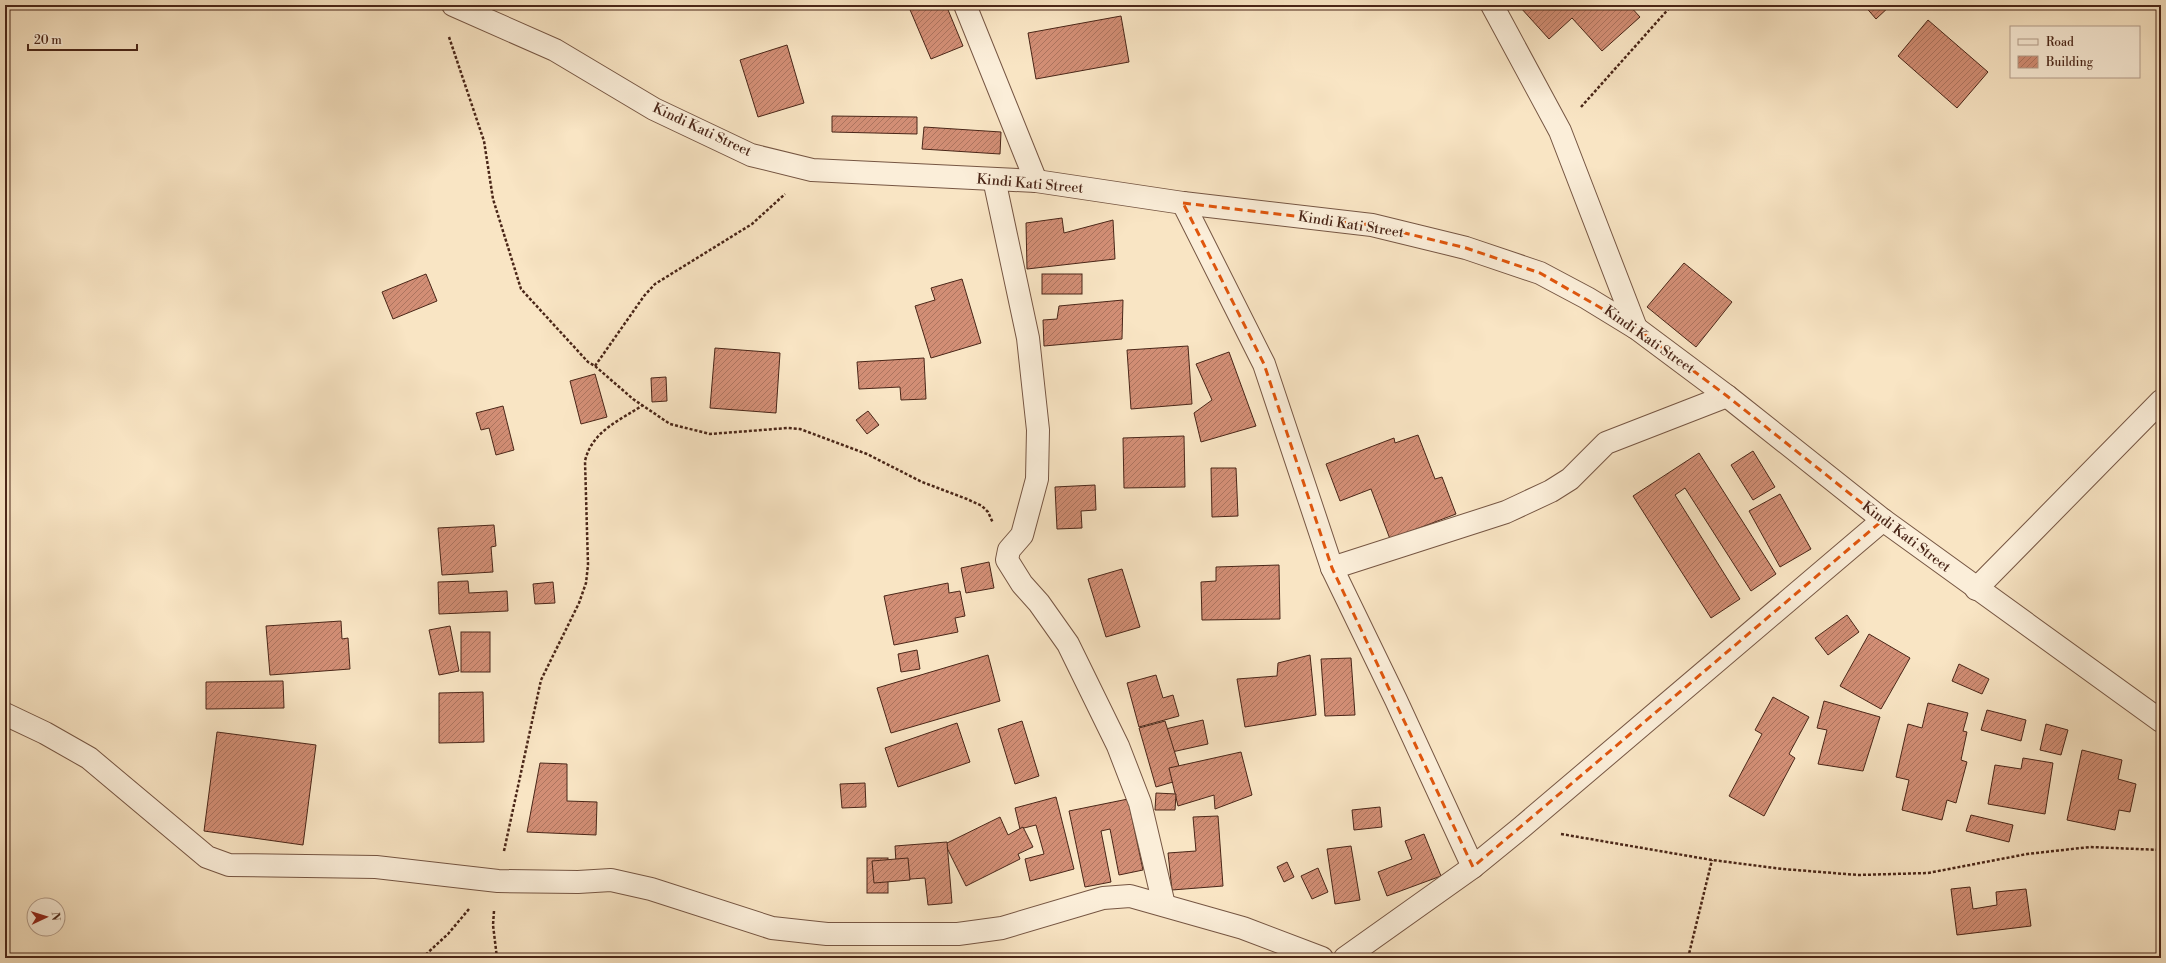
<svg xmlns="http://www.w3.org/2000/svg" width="2166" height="963" font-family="'Libre Bodoni',serif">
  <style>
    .building { fill: url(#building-hatch); stroke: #4a2618 }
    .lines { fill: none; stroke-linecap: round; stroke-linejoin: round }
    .minor-casing { stroke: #765643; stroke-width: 24 }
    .path { stroke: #4a2618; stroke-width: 2.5; stroke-dasharray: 3 2; stroke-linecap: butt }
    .minor { stroke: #fbeed9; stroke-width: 22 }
    .marked { fill: none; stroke: #e0560d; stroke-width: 3; stroke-dasharray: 8 5; stroke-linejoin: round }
    .labels { text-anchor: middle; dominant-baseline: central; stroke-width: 4; stroke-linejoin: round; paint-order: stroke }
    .street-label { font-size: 14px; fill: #4a2618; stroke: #fbeed9 }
  </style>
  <defs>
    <pattern id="building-hatch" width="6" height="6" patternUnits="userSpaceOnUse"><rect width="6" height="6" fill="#d28e75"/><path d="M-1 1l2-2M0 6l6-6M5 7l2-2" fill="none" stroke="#ac745f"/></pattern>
  </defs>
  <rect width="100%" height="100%" fill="#f9e5c4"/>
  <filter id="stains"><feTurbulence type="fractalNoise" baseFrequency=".005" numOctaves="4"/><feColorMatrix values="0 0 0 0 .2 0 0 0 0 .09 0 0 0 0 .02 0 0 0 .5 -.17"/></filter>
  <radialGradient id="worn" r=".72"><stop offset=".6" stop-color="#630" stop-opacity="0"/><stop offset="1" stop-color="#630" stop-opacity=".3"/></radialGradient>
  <g class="building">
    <path d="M 908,5 L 946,5 L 963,46 L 931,59 Z"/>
    <path d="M 1522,5 L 1629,5 L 1640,17 L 1602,51 L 1572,18 L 1549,39 L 1520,7 Z"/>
    <path d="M 1864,5 L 1891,5 L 1876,19 Z"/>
    <path d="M 1121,16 L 1129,62 L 1036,79 L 1028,33 Z"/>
    <path d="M 1928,20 L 1988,72 L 1957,108 L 1898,56 Z"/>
    <path d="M 787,45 L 804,103 L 758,117 L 740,60 Z"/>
    <path d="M 832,116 L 917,117 L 917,134 L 832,132 Z"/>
    <path d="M 924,127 L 1001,132 L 1000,154 L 922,149 Z"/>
    <path d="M 1062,218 L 1064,233 L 1113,220 L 1115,259 L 1027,269 L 1026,223 Z"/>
    <path d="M 1684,263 L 1732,302 L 1696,347 L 1647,307 Z"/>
    <path d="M 426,274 L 437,301 L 393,319 L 382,292 Z"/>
    <rect x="1042" y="274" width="40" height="20"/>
    <path d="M 962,279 L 981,343 L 931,358 L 915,306 L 935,300 L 931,288 Z"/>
    <path d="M 1123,300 L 1122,339 L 1044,346 L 1043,320 L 1057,319 L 1059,306 Z"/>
    <path d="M 1188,346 L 1192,404 L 1131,409 L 1127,350 Z"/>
    <path d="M 715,348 L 780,353 L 776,413 L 710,408 Z"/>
    <path d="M 1229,352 L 1256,426 L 1201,442 L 1194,413 L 1212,400 L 1196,364 Z"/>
    <path d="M 924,358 L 926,399 L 901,400 L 900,387 L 859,389 L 857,362 Z"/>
    <path d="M 595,374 L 607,417 L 581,424 L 570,381 Z"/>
    <path d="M 666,377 L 667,401 L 652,402 L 651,378 Z"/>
    <path d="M 503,406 L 514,450 L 496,455 L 489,428 L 481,430 L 476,413 Z"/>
    <path d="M 868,411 L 879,425 L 867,434 L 856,420 Z"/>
    <path d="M 1418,435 L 1435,479 L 1442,477 L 1456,514 L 1390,539 L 1371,489 L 1340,501 L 1326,464 L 1394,438 L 1395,443 Z"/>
    <path d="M 1184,436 L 1185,487 L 1124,488 L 1123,438 Z"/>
    <path d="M 1753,451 L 1775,487 L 1753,500 L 1731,465 Z"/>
    <path d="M 1699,453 L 1776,574 L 1751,591 L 1685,488 L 1675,495 L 1740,599 L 1711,618 L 1633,496 Z"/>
    <path d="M 1211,468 L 1236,468 L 1238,516 L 1212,517 Z"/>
    <path d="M 1095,485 L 1096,510 L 1081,511 L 1082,528 L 1057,529 L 1055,487 Z"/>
    <path d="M 1780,494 L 1811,549 L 1780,567 L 1749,511 Z"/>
    <path d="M 494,525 L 496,546 L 491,547 L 493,572 L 442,575 L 438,528 Z"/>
    <path d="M 989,562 L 994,588 L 966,593 L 961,568 Z"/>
    <path d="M 1279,565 L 1280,619 L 1202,620 L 1201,582 L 1216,581 L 1216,567 Z"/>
    <path d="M 1122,569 L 1140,627 L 1106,637 L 1088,579 Z"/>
    <path d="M 468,581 L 469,593 L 507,591 L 508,611 L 439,614 L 438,582 Z"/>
    <path d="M 553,582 L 555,603 L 535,604 L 533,584 Z"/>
    <path d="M 948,583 L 949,593 L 960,591 L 965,616 L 955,618 L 958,632 L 894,645 L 884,596 Z"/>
    <path d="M 1847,615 L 1859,632 L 1828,655 L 1815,638 Z"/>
    <path d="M 341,621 L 342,639 L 348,638 L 350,669 L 270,675 L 266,626 Z"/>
    <path d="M 450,626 L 459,671 L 439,675 L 429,630 Z"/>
    <rect x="461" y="632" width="29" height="40"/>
    <path d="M 1869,634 L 1910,658 L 1881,709 L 1840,686 Z"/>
    <path d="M 917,650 L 920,669 L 901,672 L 898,654 Z"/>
    <path d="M 988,655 L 1000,701 L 891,733 L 877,688 Z"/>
    <path d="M 1310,655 L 1316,715 L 1245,727 L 1237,679 L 1277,676 L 1278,663 Z"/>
    <path d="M 1351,658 L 1355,715 L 1325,716 L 1321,659 Z"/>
    <path d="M 1959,664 L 1989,679 L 1982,694 L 1952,681 Z"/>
    <path d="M 1156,675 L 1163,698 L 1173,695 L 1179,716 L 1139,727 L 1127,683 Z"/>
    <path d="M 283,681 L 284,708 L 206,709 L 206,682 Z"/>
    <path d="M 483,692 L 484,742 L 439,743 L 439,693 Z"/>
    <path d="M 1773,697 L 1809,717 L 1789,754 L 1795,758 L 1764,816 L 1729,796 L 1762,734 L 1755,730 Z"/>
    <path d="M 1824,701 L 1880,717 L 1863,771 L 1818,764 L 1827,730 L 1817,728 Z"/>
    <path d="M 1928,703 L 1968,713 L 1963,731 L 1967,732 L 1961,760 L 1967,762 L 1956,803 L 1947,800 L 1942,820 L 1902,810 L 1909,780 L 1896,777 L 1908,724 L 1922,728 Z"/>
    <path d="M 1987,710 L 2026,720 L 2021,741 L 1981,730 Z"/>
    <path d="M 1203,720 L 1208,744 L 1154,756 L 1149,733 Z"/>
    <path d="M 1022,721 L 1039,776 L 1015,784 L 998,729 Z"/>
    <path d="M 1165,721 L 1183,779 L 1156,787 L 1139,728 Z"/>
    <path d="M 957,723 L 970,762 L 898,787 L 885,748 Z"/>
    <path d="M 2046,724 L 2068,730 L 2061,755 L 2040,750 Z"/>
    <path d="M 217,732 L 316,745 L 303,845 L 204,831 Z"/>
    <path d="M 2082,750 L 2122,760 L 2118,779 L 2136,784 L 2130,812 L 2119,810 L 2115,830 L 2067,820 Z"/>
    <path d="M 1241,752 L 1252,795 L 1215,809 L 1214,795 L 1178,806 L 1169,768 Z"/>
    <path d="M 2023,758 L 2053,763 L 2045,814 L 1988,804 L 1995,765 L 2021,769 Z"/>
    <path d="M 540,763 L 567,764 L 567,801 L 597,802 L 596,835 L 527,832 Z"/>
    <path d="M 865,783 L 866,807 L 842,808 L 840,784 Z"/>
    <path d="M 1156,793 L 1176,794 L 1175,810 L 1155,810 Z"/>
    <path d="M 1056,797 L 1074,869 L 1030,881 L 1025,859 L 1044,854 L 1036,825 L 1020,829 L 1015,808 Z"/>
    <path d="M 1128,799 L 1143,870 L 1119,875 L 1110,829 L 1101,831 L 1111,882 L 1085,887 L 1069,811 Z"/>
    <path d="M 1380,807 L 1382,827 L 1354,830 L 1352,810 Z"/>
    <path d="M 1971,815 L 2013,825 L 2009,842 L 1966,831 Z"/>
    <path d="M 1218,816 L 1223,886 L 1172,890 L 1168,853 L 1196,851 L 1193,817 Z"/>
    <path d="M 1000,817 L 1008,835 L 1023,827 L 1033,847 L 1018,854 L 1020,859 L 966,886 L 945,844 Z"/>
    <path d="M 1424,834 L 1441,876 L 1387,896 L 1378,872 L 1412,859 L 1405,841 Z"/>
    <path d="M 947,842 L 952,903 L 928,905 L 925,878 L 897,880 L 895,846 Z"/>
    <path d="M 1351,846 L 1360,900 L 1335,904 L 1327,849 Z"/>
    <rect x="867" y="858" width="21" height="35"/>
    <path d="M 908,858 L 910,880 L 874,883 L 872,861 Z"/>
    <path d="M 1287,862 L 1294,877 L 1284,882 L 1277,867 Z"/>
    <path d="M 1318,868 L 1328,892 L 1312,899 L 1301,876 Z"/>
    <path d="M 1970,887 L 1973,909 L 1997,905 L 1996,892 L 2026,889 L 2031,926 L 1957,935 L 1951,889 Z"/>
  </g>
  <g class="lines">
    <g class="minor-casing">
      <g id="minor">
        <path d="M 453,5 L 555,50 L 654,109 L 751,155 L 812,170 L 1036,181 L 1183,203 L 1372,225 L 1466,248 L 1540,273 L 1587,298 L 1636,328 L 1727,396 L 1883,520 L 2161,721"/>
        <path d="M 965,5 L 1036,181"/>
        <path d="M 1492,5 L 1560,131 L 1636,328"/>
        <path d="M 994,179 L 1028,338 L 1038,430 L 1037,479 L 1022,535 L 1009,550 L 1007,560 L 1022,584 L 1039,603 L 1068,644 L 1118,746 L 1140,803 L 1164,905"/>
        <path d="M 1183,203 L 1264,364 L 1332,568 L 1396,700 L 1473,867"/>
        <path d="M 1332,568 L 1506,512 L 1551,491 L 1570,479 L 1606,443 L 1727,396"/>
        <path d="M 1976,589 L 2161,401"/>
        <path d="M 5,714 L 45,733 L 89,758 L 207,857 L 229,865 L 376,867 L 498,881 L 578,882 L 611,880 L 651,889 L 772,928 L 827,934 L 958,934 L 1002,928 L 1103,898 L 1130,896 L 1243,928 L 1322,958"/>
        <path d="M 1345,958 L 1473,867 L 1522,827 L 1883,520"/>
      </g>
    </g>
    <g class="path">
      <path d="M 449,37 L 484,141 L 493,199 L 521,289 L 588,362 L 595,366 L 633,399 L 670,424 L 710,434 L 788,428 L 800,429 L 867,454 L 922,482 L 967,499 L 982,506 L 988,512 L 993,523"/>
      <path d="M 1581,107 L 1672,5"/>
      <path d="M 595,366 L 644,296 L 655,284 L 752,224 L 785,194"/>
      <path d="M 1561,834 L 1712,860 L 1783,869 L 1858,875 L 1928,873 L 2027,854 L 2090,847 L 2161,850"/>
      <path d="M 504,851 L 541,680 L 579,603 L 586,583 L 588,565 L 585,461 C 592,431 619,421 643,405"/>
      <path d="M 494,911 L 493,925 L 497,958"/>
      <path d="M 422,958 L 448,934 L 469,909"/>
      <path d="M 1688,958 L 1712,860"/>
    </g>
    <use href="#minor" class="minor"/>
  </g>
  <path class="marked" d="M 1183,203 L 1372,225 L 1466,248 L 1540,273 L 1636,328 L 1727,396 L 1883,520 L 1473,867 L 1332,568 L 1264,364 Z"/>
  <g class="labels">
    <g class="street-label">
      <text transform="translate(702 130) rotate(25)">Kindi Kati Street</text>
      <text transform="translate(1030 184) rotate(5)">Kindi Kati Street</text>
      <text transform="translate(1351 225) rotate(9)">Kindi Kati Street</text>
      <text transform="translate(1649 340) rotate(35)">Kindi Kati Street</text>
      <text transform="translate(1906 537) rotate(37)">Kindi Kati Street</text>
    </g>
  </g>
  <rect width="2166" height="963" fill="none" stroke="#f9e5c4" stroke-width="20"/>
  <rect x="6" y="6" width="2154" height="951" fill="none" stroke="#4a2618" stroke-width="2"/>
  <rect x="10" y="10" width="2146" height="943" fill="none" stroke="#4a2618"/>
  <rect x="2010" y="26" width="130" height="52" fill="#fbeed9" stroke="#b49e8c"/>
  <rect x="2018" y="39" width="20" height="6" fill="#fbeed9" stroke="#b49e8c"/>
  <text x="2046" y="46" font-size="12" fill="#4a2618">Road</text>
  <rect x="2018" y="56" width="20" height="12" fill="url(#building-hatch)" stroke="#b49e8c"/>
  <text x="2046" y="66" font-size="12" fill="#4a2618">Building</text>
  <g transform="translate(46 917) rotate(86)"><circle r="19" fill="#fbeed9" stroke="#b49e8c"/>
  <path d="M0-3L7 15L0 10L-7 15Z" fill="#8f2418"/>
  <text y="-6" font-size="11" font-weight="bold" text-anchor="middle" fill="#4a2618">N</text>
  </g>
  <path d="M28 44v6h109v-6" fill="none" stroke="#4a2618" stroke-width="2"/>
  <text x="34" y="44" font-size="12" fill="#4a2618" stroke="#fbeed9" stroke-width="3" paint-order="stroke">20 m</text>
  <rect width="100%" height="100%" filter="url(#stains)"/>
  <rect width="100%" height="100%" fill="url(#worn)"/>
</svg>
